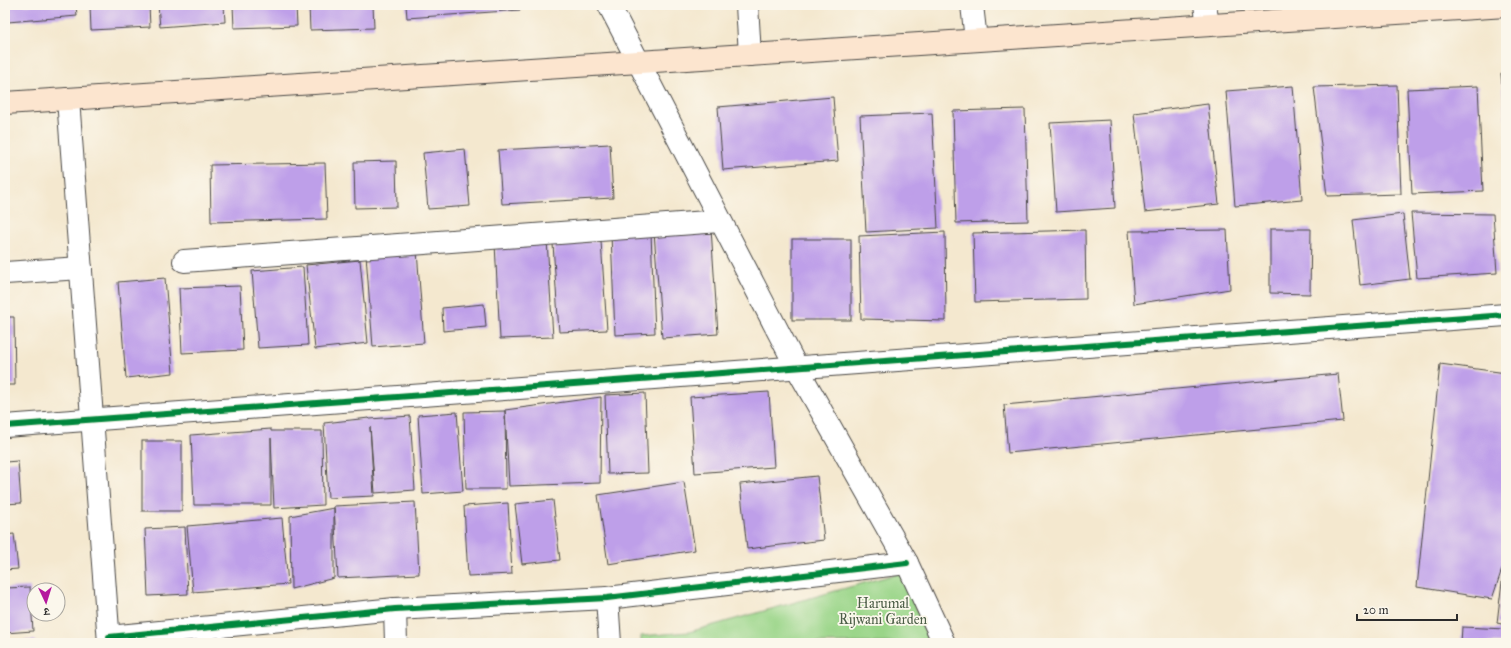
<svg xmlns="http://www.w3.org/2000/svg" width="1511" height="648" font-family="'IM FELL Great Primer','Noto Serif Devanagari',serif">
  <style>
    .green { fill: #9ad588; stroke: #62805a }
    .building { fill: #be9fe9 }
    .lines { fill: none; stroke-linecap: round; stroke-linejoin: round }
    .street-casing { stroke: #494744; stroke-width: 24 }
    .secondary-casing { stroke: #494744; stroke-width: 24 }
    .street { stroke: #fff; stroke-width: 22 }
    .secondary { stroke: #fce5cf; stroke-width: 22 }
    .cycleway-casing { stroke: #fbf7ec; stroke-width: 8 }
    .cycleway { stroke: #00873e; stroke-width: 6 }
    .labels { text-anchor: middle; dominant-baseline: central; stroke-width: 3.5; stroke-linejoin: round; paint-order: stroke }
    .park-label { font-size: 14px; fill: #4c5e47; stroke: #fbf7ec }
  </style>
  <rect width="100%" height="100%" fill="#fbf7ec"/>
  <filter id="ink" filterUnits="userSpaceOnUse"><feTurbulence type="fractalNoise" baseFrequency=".025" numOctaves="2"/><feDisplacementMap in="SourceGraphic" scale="8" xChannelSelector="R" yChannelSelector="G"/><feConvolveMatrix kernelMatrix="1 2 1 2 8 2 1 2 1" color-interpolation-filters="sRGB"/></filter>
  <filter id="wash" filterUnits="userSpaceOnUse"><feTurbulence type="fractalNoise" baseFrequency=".012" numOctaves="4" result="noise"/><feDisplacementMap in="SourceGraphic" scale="16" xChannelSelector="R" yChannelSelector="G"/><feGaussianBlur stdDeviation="0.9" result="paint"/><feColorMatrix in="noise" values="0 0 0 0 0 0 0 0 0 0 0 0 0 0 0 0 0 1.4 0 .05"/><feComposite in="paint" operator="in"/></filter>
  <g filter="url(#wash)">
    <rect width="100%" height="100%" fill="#f4e8cf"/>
    <path class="green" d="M 903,572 L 929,643 L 641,643 L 641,636 L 689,632 Z"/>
    <g id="blocks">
      <g class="building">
        <path d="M 7,5 L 76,5 L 77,16 L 8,22 Z"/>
        <path d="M 90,5 L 149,5 L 150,27 L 91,30 Z"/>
        <path d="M 158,5 L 224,5 L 225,22 L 160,27 Z"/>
        <path d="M 233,5 L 296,5 L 297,26 L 234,28 Z"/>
        <path d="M 309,5 L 373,5 L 374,28 L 310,30 Z"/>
        <path d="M 406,5 L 520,5 L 520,10 L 407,18 Z"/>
        <path d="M 1501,74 L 1506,74 L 1506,119 L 1505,120 Z"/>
        <path d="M 1397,85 L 1401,194 L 1327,196 L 1314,87 Z"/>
        <path d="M 1293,86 L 1302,200 L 1235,206 L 1226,91 Z"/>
        <path d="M 1478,86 L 1483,191 L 1412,194 L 1407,89 Z"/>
        <path d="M 833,97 L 838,161 L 723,170 L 718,107 Z"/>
        <path d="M 1208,104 L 1219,204 L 1145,212 L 1134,113 Z"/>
        <path d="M 1025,109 L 1028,221 L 956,223 L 953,111 Z"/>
        <path d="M 932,113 L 938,228 L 866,232 L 860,116 Z"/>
        <path d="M 1110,120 L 1115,208 L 1056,212 L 1050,123 Z"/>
        <path d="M 610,144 L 613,198 L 502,204 L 498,150 Z"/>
        <path d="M 465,149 L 470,206 L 428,209 L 423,153 Z"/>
        <path d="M 396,161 L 397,207 L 355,208 L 354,162 Z"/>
        <path d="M 325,163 L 327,219 L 211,222 L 210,165 Z"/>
        <path d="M 1411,213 L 1493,214 L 1497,273 L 1417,278 Z"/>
        <path d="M 1403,214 L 1410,279 L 1360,285 L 1353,220 Z"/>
        <path d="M 711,228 L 718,334 L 662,338 L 654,232 Z"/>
        <path d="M 1270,229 L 1311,229 L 1310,294 L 1270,293 Z"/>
        <path d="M 1085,230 L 1086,299 L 975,302 L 973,233 Z"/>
        <path d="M 1227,230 L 1230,289 L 1134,304 L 1129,231 Z"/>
        <path d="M 945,232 L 946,321 L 861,319 L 859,236 Z"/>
        <path d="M 651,233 L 655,333 L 615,335 L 611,234 Z"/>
        <rect x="792" y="239" width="59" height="81"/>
        <path d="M 547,240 L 553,337 L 500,339 L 495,244 Z"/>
        <path d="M 601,241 L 607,330 L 559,332 L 553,244 Z"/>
        <path d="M 417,251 L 424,343 L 373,347 L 366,255 Z"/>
        <path d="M 360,260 L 368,343 L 315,349 L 306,265 Z"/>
        <path d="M 303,267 L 308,345 L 258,348 L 252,271 Z"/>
        <path d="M 165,278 L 173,373 L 126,378 L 118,282 Z"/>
        <path d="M 240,286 L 243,350 L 182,353 L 179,288 Z"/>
        <path d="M 484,304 L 486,327 L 443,331 L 442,308 Z"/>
        <path d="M 5,317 L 14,317 L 15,385 L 5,385 Z"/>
        <path d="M 1440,364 L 1506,373 L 1506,567 L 1503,566 L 1492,599 L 1417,587 Z"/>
        <path d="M 1338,374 L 1343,421 L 1008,453 L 1004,405 Z"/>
        <path d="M 769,392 L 774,467 L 695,473 L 690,397 Z"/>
        <path d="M 645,393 L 648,473 L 608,474 L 605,395 Z"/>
        <path d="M 601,397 L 600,483 L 509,486 L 505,410 Z"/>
        <path d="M 505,411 L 506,489 L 466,489 L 464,412 Z"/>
        <path d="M 457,412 L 463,491 L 423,494 L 418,415 Z"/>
        <path d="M 410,416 L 415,490 L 375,493 L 370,427 L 374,496 L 328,498 L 324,423 L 369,418 L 370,419 Z"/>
        <path d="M 271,429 L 271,431 L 322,431 L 323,505 L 274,508 L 271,438 L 271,505 L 194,505 L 191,435 Z"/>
        <rect x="142" y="441" width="40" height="70"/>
        <path d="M 18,461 L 21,503 L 5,504 L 5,462 Z"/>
        <path d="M 817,476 L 824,540 L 747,549 L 740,484 Z"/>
        <path d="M 684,482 L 695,550 L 608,564 L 598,495 Z"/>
        <path d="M 553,500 L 560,560 L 522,564 L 515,504 Z"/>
        <path d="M 415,502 L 419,574 L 338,578 L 334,506 Z"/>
        <path d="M 508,503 L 512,574 L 468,576 L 464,506 Z"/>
        <path d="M 334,508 L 334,578 L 291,589 L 290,516 Z"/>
        <path d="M 282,518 L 288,584 L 193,592 L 187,526 Z"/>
        <path d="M 185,527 L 188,594 L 148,596 L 145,529 Z"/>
        <path d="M 14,534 L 18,569 L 5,570 L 5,535 Z"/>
        <path d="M 1503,573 L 1506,573 L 1506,625 L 1497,623 Z"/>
        <path d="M 30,587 L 33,631 L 5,633 L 5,588 Z"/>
        <path d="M 1462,627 L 1506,629 L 1506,643 L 1461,643 Z"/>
        <path d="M 35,640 L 36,643 L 5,643 L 5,642 Z"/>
      </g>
    </g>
  </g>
  <g filter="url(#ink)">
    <use href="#blocks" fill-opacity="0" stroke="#494744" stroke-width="1"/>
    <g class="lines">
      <g class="street-casing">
        <g id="street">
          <path d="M 609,5 L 797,368 L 907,563 L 944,643"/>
          <path d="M 747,5 L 750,55"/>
          <path d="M 972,5 L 976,40"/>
          <path d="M 1205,5 L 1208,25"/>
          <path d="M 68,99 L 109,643"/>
          <path d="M 184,261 L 720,221"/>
          <path d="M 5,273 L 81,268"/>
          <path d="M 5,426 L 1506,315"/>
          <path d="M 607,598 L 610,643"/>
          <path d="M 395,609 L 396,643"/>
          <path d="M 109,637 L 395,609 L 607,598 L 907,563"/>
        </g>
      </g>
      <g class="secondary-casing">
        <path id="secondary" d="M 5,103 L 1506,6"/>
      </g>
      <use href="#street" class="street"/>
      <use href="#secondary" class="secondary"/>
      <g class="cycleway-casing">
        <g id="cycleway">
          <path d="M 5,426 L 1506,315"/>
          <path d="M 109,637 L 395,609 L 607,598 L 907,563"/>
        </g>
      </g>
      <use href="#cycleway" class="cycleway"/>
    </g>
  </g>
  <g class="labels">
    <g class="park-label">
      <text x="883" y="603">Harumal<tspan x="883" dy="16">Rijwani Garden</tspan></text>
    </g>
  </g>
  <rect width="1511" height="648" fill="none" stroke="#fbf7ec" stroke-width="20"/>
  <g transform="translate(46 602) rotate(176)"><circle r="19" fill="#fbf7ec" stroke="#a8a59f"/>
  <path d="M0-3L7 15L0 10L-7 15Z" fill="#b5179e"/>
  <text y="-6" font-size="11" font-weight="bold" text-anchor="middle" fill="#2b2b2b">उ</text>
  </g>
  <path d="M1357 614v6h100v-6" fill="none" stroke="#2b2b2b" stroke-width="2"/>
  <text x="1363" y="614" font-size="12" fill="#2b2b2b" stroke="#fbf7ec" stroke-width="3" paint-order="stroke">20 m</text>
</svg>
